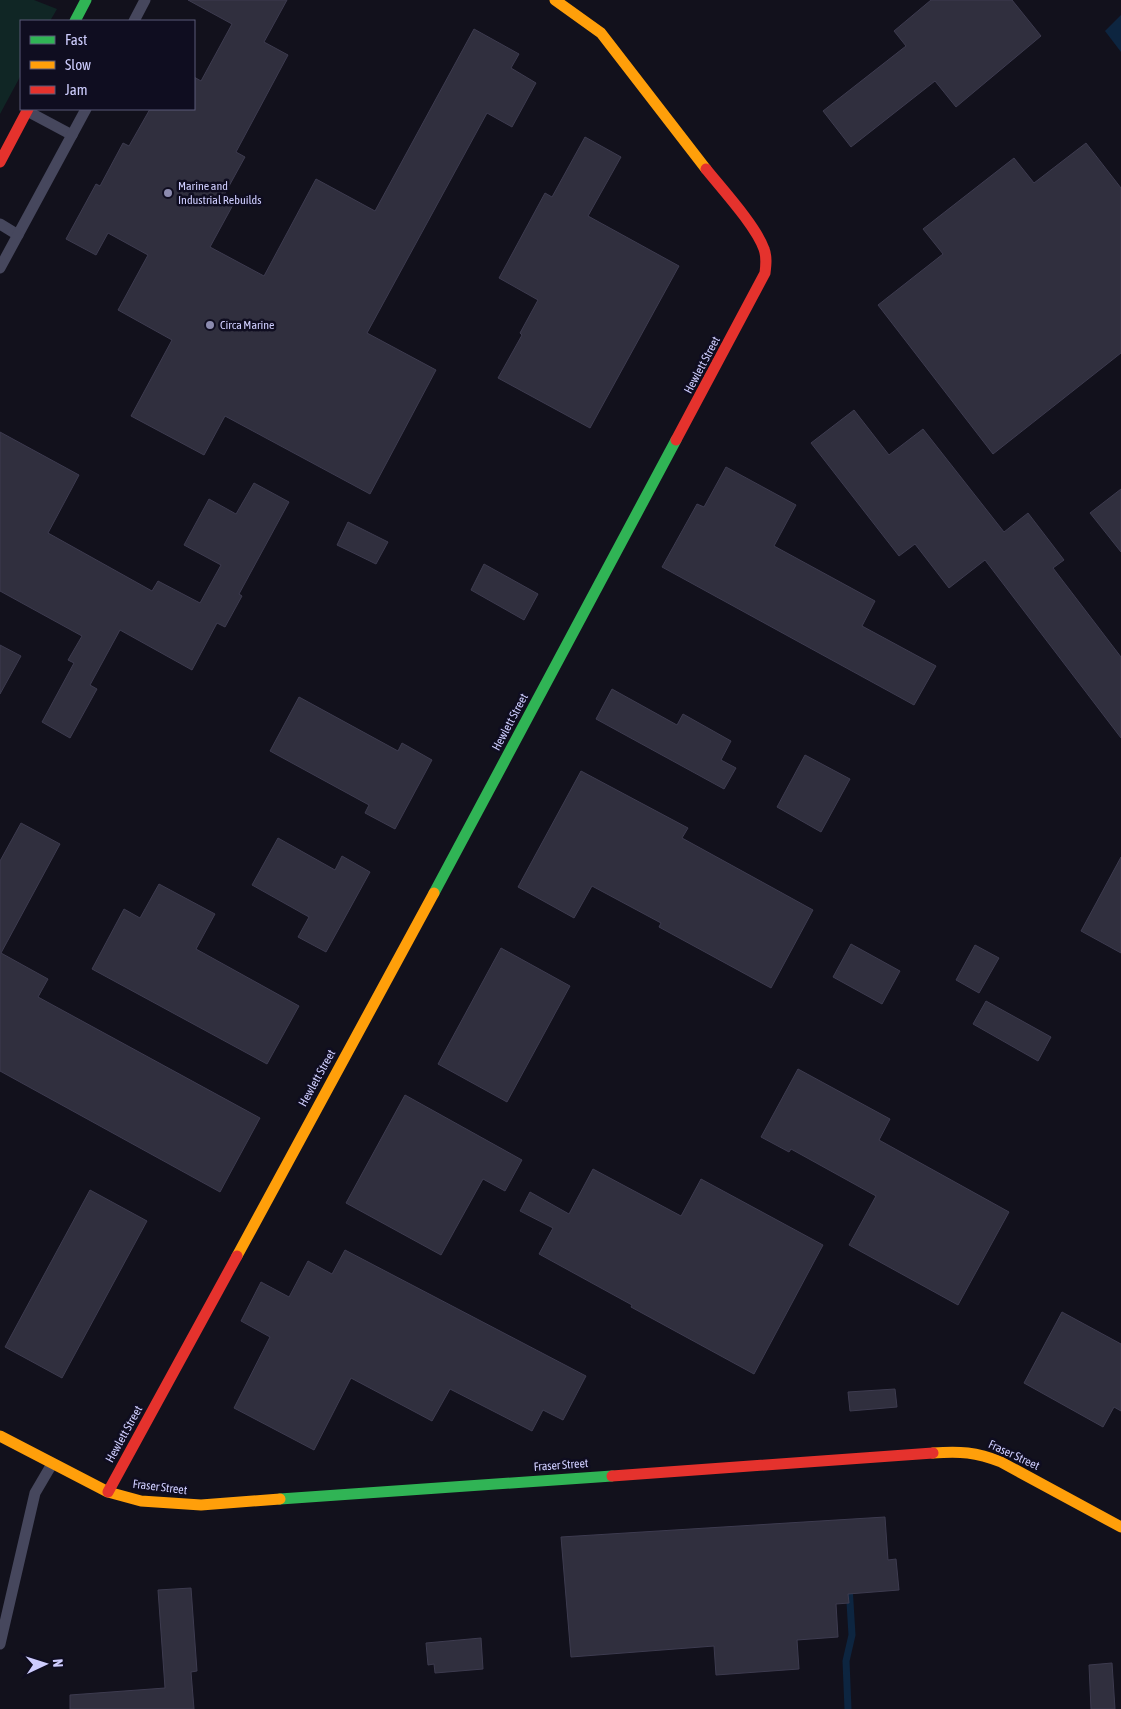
<svg xmlns="http://www.w3.org/2000/svg" width="1121" height="1709" font-family="'Asap Condensed',sans-serif">
  <style>
    .green { fill: #102625 }
    .water { fill: #0d2540 }
    .lines { fill: none; stroke-linecap: round; stroke-linejoin: round }
    .stream { stroke: #0d2540; stroke-width: 7 }
    .building { fill: #302f3e; stroke: #3d3b4f }
    .lane { stroke: #46475d; stroke-width: 11 }
    .fast { stroke: #30b455; stroke-width: 11 }
    .slow { stroke: #ff9f0a; stroke-width: 11 }
    .jam { stroke: #e5322d; stroke-width: 11 }
    .poi-dot { fill: #8c8baf; stroke: #0f0d20; stroke-width: 2 }
    .labels { text-anchor: middle; dominant-baseline: central; stroke-width: 5; stroke-linejoin: round; paint-order: stroke }
    .poi-label { font-size: 12px; fill: #cecdfe; stroke: #0f0d20; text-anchor: start }
    .street-label { font-size: 12px; fill: #cecdfe; stroke: #0f0d20 }
  </style>
  <rect width="100%" height="100%" fill="#12111c"/>
  <path class="green" d="M 0,0 L 34,0 L 57,9 L 50,21 L 21,21 L 21,75 L 0,114 Z"/>
  <path class="water" d="M 1121,15 L 1121,52 L 1105,31 Z"/>
  <g class="lines">
    <path class="stream" d="M 848,1709 L 846,1661 L 852,1635 L 849,1586"/>
  </g>
  <g class="building">
    <path d="M 188,0 L 287,0 L 264,42 L 288,55 L 236,152 L 245,157 L 223,197 L 234,203 L 210,247 L 264,276 L 316,179 L 375,211 L 474,29 L 519,54 L 511,68 L 536,83 L 512,127 L 487,113 L 367,333 L 436,370 L 370,494 L 225,416 L 204,455 L 131,416 L 172,340 L 118,310 L 148,255 L 108,233 L 96,255 L 66,239 L 96,184 L 100,186 L 123,143 L 129,146 L 150,109 L 194,109 L 194,77 L 201,81 L 232,24 Z"/>
    <path d="M 931,0 L 1012,0 L 1041,36 L 956,107 L 935,81 L 851,147 L 823,111 L 906,46 L 894,31 Z"/>
    <path d="M 585,137 L 621,157 L 588,216 L 679,266 L 590,428 L 498,378 L 522,335 L 520,333 L 538,300 L 499,278 L 545,193 L 552,197 Z"/>
    <path d="M 1086,143 L 1121,188 L 1121,353 L 993,454 L 878,305 L 943,254 L 923,229 L 1014,158 L 1034,183 Z"/>
    <path d="M 854,410 L 889,455 L 923,429 L 1004,532 L 1028,513 L 1064,560 L 1053,568 L 1121,657 L 1121,738 L 985,560 L 949,588 L 915,544 L 899,556 L 811,443 Z"/>
    <path d="M 0,432 L 79,475 L 48,533 L 152,591 L 158,581 L 200,603 L 221,565 L 184,545 L 209,499 L 236,514 L 254,483 L 289,502 L 239,594 L 242,596 L 225,627 L 217,623 L 192,670 L 120,630 L 90,685 L 97,689 L 70,738 L 42,722 L 74,663 L 68,660 L 82,636 L 0,591 Z"/>
    <path d="M 726,467 L 796,505 L 774,546 L 875,601 L 862,626 L 936,666 L 914,705 L 662,567 L 697,504 L 704,507 Z"/>
    <path d="M 1121,489 L 1121,552 L 1090,513 Z"/>
    <path d="M 348,522 L 388,542 L 376,564 L 337,545 Z"/>
    <path d="M 484,564 L 538,594 L 524,620 L 471,590 Z"/>
    <path d="M 0,645 L 21,656 L 0,694 Z"/>
    <path d="M 612,689 L 677,725 L 683,714 L 731,741 L 721,760 L 736,768 L 724,789 L 596,719 Z"/>
    <path d="M 299,697 L 398,751 L 402,743 L 432,760 L 395,829 L 365,813 L 369,805 L 270,751 Z"/>
    <path d="M 805,755 L 850,779 L 821,832 L 777,807 Z"/>
    <path d="M 581,771 L 688,828 L 682,838 L 813,910 L 771,988 L 659,927 L 661,923 L 592,886 L 574,918 L 518,887 Z"/>
    <path d="M 21,823 L 60,844 L 1,953 L 48,979 L 38,997 L 260,1118 L 220,1192 L 0,1071 L 0,861 Z"/>
    <path d="M 278,838 L 335,870 L 342,856 L 370,872 L 326,952 L 298,937 L 309,917 L 252,885 Z"/>
    <path d="M 1121,857 L 1121,953 L 1081,931 Z"/>
    <path d="M 159,884 L 215,914 L 196,949 L 299,1006 L 267,1064 L 92,969 L 124,909 L 140,918 Z"/>
    <path d="M 851,944 L 900,971 L 882,1004 L 833,977 Z"/>
    <path d="M 975,945 L 999,958 L 979,993 L 956,980 Z"/>
    <path d="M 501,948 L 570,986 L 507,1102 L 438,1064 Z"/>
    <path d="M 986,1001 L 1051,1037 L 1038,1061 L 973,1024 Z"/>
    <path d="M 798,1069 L 890,1119 L 879,1140 L 1009,1212 L 958,1305 L 849,1245 L 876,1196 L 791,1149 L 789,1152 L 761,1137 Z"/>
    <path d="M 405,1095 L 522,1160 L 505,1191 L 483,1179 L 441,1255 L 346,1203 Z"/>
    <path d="M 593,1169 L 681,1216 L 701,1179 L 823,1245 L 754,1374 L 631,1307 L 632,1305 L 539,1254 L 553,1228 L 520,1211 L 530,1192 L 569,1214 Z"/>
    <path d="M 90,1190 L 147,1221 L 62,1378 L 5,1347 Z"/>
    <path d="M 345,1250 L 586,1376 L 563,1420 L 543,1410 L 532,1431 L 450,1389 L 432,1421 L 351,1378 L 314,1450 L 234,1408 L 270,1337 L 241,1321 L 261,1282 L 289,1297 L 308,1261 L 332,1274 Z"/>
    <path d="M 1062,1312 L 1121,1344 L 1121,1411 L 1114,1407 L 1103,1427 L 1024,1383 Z"/>
    <path d="M 895,1389 L 897,1407 L 850,1411 L 848,1392 Z"/>
    <path d="M 885,1517 L 888,1560 L 896,1559 L 899,1590 L 848,1594 L 849,1603 L 836,1604 L 838,1637 L 797,1640 L 799,1669 L 716,1675 L 714,1646 L 571,1657 L 561,1537 Z"/>
    <path d="M 191,1588 L 197,1671 L 191,1672 L 194,1709 L 70,1709 L 70,1695 L 165,1688 L 158,1590 Z"/>
    <path d="M 481,1638 L 483,1669 L 435,1673 L 434,1664 L 428,1665 L 426,1643 Z"/>
    <path d="M 1112,1663 L 1115,1709 L 1091,1709 L 1089,1665 Z"/>
  </g>
  <g class="lines">
    <g class="lane">
      <path d="M 134,21 L 145,0"/>
      <path d="M 27,111 L 72,135"/>
      <path d="M 0,224 L 18,235"/>
      <path d="M 0,268 L 86,109"/>
      <path d="M 0,1644 L 35,1493 L 52,1464"/>
    </g>
    <g class="fast">
      <path d="M 75,21 L 86,0"/>
      <path d="M 434,893 L 676,440"/>
      <path d="M 280,1499 L 612,1476"/>
    </g>
    <g class="slow">
      <path d="M 555,0 L 601,33 L 706,169"/>
      <path d="M 237,1256 L 434,893"/>
      <path d="M 0,1436 L 108,1492 L 141,1501 L 201,1505 L 280,1499"/>
      <path d="M 933,1453 C 960,1451 976,1452 1001,1462 L 1121,1527"/>
    </g>
    <g class="jam">
      <path d="M 0,162 L 28,109"/>
      <path d="M 676,440 L 765,273 C 766,265 767,257 764,249 C 756,226 722,189 706,169"/>
      <path d="M 612,1476 L 933,1453"/>
      <path d="M 108,1492 L 237,1256"/>
    </g>
  </g>
  <g class="poi-dot">
    <circle cx="168" cy="193" r="5"/>
    <circle cx="210" cy="325" r="5"/>
  </g>
  <g class="labels">
    <g class="poi-label">
      <text x="178" y="186">Marine and<tspan x="178" dy="14">Industrial Rebuilds</tspan></text>
      <text x="220" y="325">Circa Marine</text>
    </g>
    <g class="street-label">
      <text transform="translate(702 365) rotate(-62)">Hewlett Street</text>
      <text transform="translate(510 722) rotate(-62)">Hewlett Street</text>
      <text transform="translate(317 1078) rotate(-61)">Hewlett Street</text>
      <text transform="translate(124 1434) rotate(-61)">Hewlett Street</text>
      <text transform="translate(1014 1455) rotate(25)">Fraser Street</text>
      <text transform="translate(561 1465) rotate(-4)">Fraser Street</text>
      <text transform="translate(160 1487) rotate(7)">Fraser Street</text>
    </g>
  </g>
  <rect x="20" y="20" width="175" height="90" fill="#0f0d20" stroke="#5b5a79"/>
  <rect x="30" y="36" width="25" height="8" fill="#30b455" stroke="#5b5a79"/>
  <text x="65" y="45" font-size="15" fill="#cecdfe">Fast</text>
  <rect x="30" y="61" width="25" height="8" fill="#ff9f0a" stroke="#5b5a79"/>
  <text x="65" y="70" font-size="15" fill="#cecdfe">Slow</text>
  <rect x="30" y="86" width="25" height="8" fill="#e5322d" stroke="#5b5a79"/>
  <text x="65" y="95" font-size="15" fill="#cecdfe">Jam</text>
  <g transform="translate(45 1664) rotate(86)" stroke="#0f0d20" stroke-width="4" paint-order="stroke">
  <path d="M0-4L9 19L0 12L-9 19Z" fill="#cecdfe"/>
  <text y="-8" font-size="14" font-weight="bold" text-anchor="middle" fill="#cecdfe">N</text>
  </g>
</svg>
